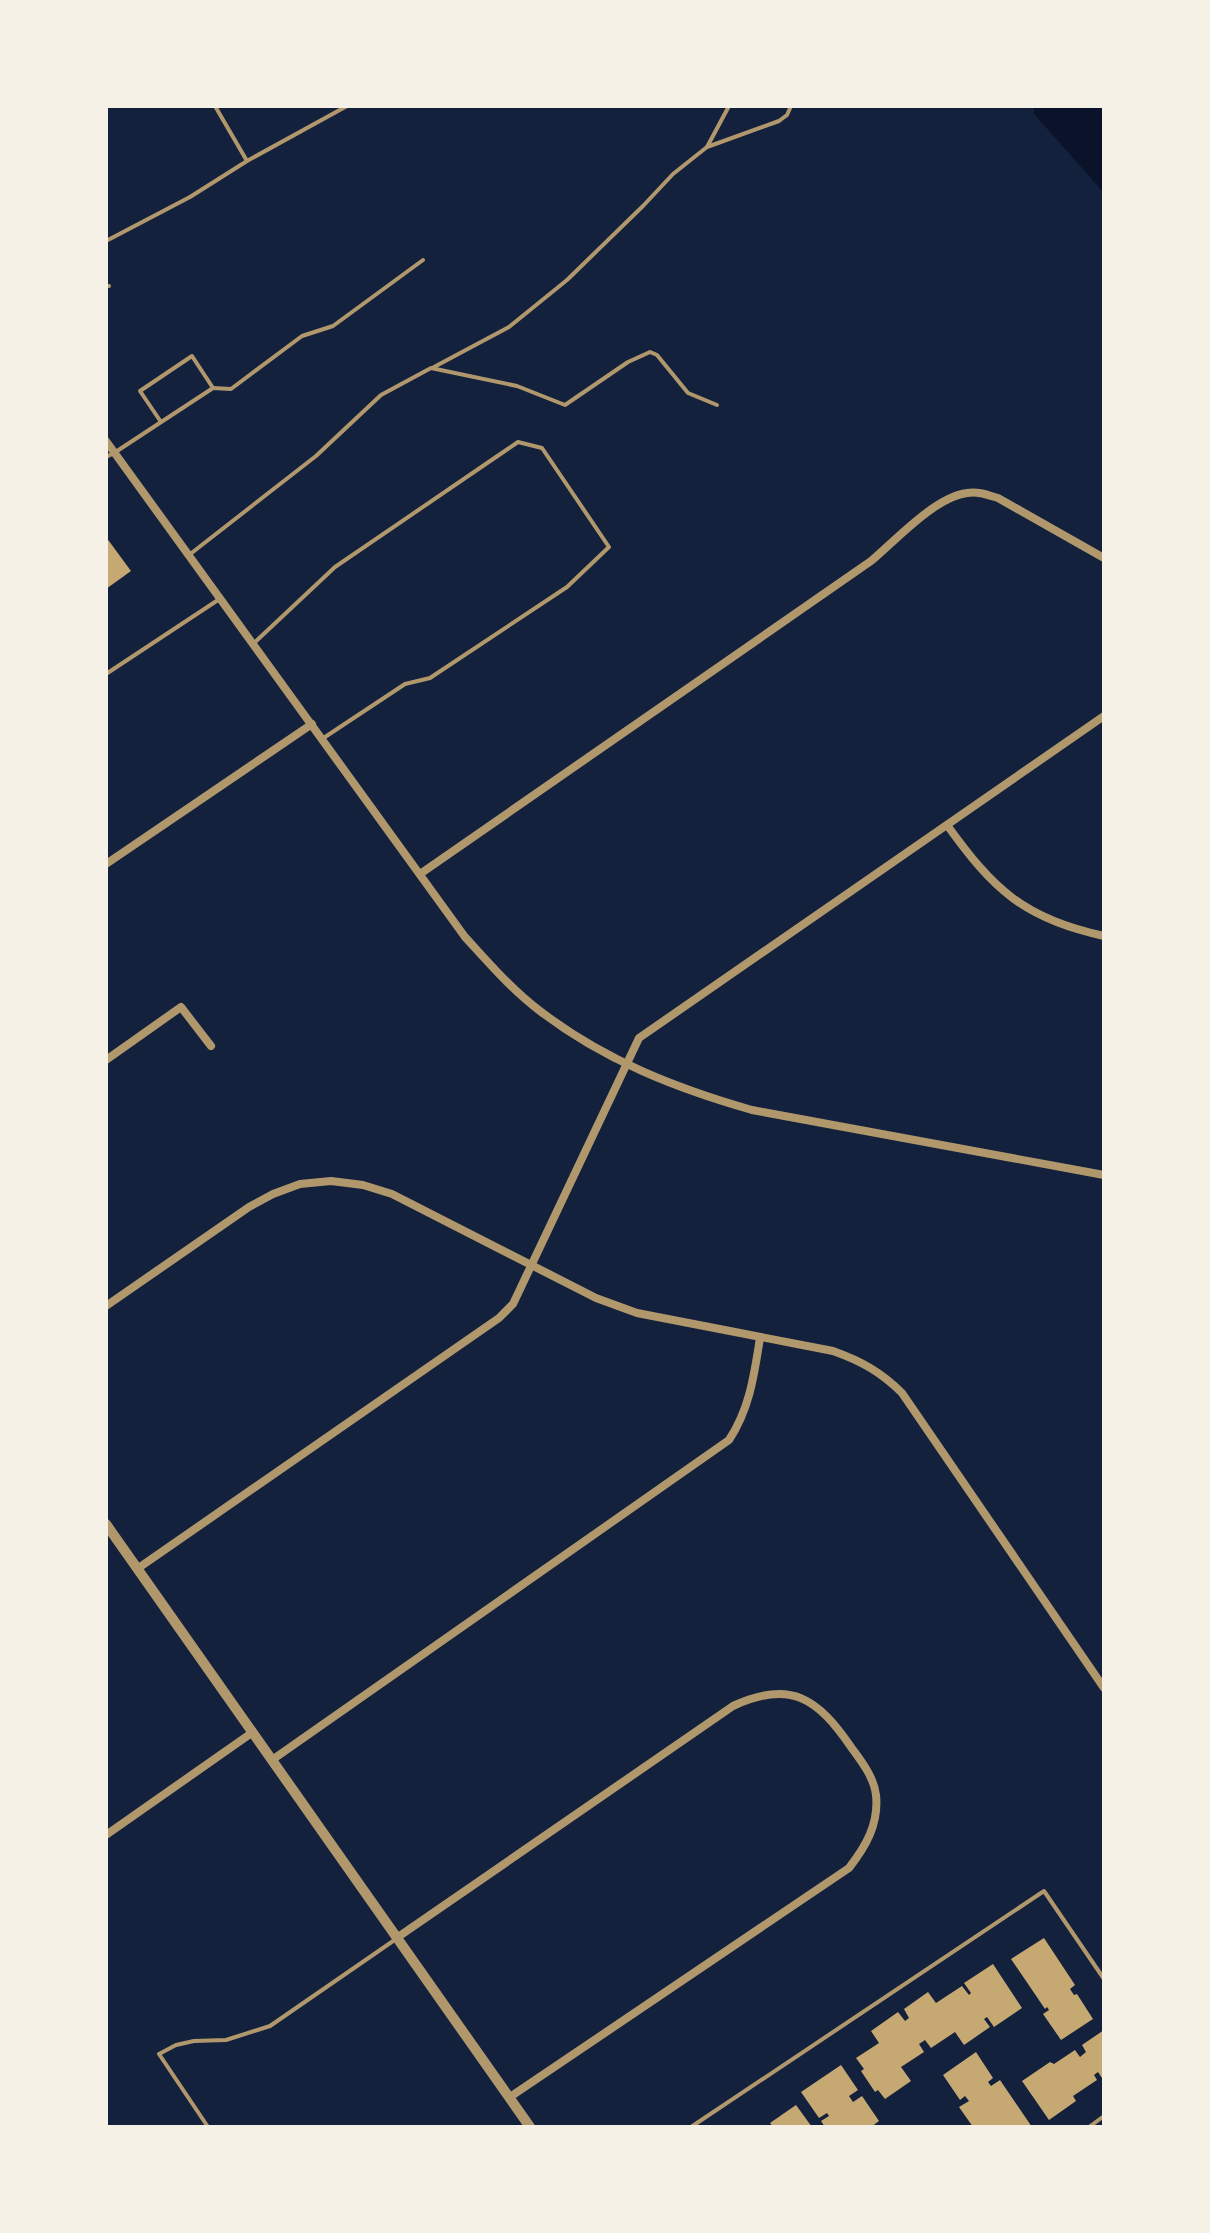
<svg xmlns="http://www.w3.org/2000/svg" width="1210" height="2233" font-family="'Nunito Sans',sans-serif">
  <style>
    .water { fill: #0b132b }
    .building { fill: #c6a872 }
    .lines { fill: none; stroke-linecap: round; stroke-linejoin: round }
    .service { stroke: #b1986c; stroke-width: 4 }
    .minor { stroke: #b1986c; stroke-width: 8 }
    .tertiary { stroke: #b1986c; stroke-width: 10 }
  </style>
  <rect width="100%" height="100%" fill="#14213d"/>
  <path class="water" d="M 1034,106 L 1104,106 L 1104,193 L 1034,114 Z"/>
  <g class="building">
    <path d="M 106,537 L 131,571 L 106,589 Z"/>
    <path d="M 1044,1938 L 1075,1985 L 1070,1989 L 1074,1995 L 1077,1994 L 1093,2019 L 1061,2040 L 1043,2014 L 1049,2010 L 1047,2007 L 1045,2009 L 1011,1959 Z"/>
    <path d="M 993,1964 L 1022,2008 L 994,2027 L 987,2017 L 984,2019 L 990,2027 L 964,2045 L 955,2032 L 931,2048 L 925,2040 L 919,2044 L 924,2052 L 901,2067 L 911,2081 L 885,2099 L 878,2090 L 875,2092 L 861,2071 L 864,2069 L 856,2058 L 879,2043 L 871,2031 L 898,2012 L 905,2021 L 909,2018 L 904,2009 L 928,1992 L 936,2003 L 962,1986 L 969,1995 L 971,1993 L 964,1983 Z"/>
    <path d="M 1104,2030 L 1104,2081 L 1098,2072 L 1094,2075 L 1097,2080 L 1073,2096 L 1076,2101 L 1049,2120 L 1022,2081 L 1050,2062 L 1054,2064 L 1075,2050 L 1080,2057 L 1086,2052 L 1082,2045 Z"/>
    <path d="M 976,2052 L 993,2078 L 988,2082 L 991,2086 L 1000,2080 L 1032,2127 L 973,2127 L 959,2107 L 969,2101 L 965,2096 L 960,2100 L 943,2075 Z"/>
    <path d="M 841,2065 L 858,2090 L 849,2096 L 853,2102 L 862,2096 L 879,2121 L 871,2127 L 825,2127 L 821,2121 L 829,2116 L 827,2113 L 819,2118 L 801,2092 Z"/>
    <path d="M 796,2105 L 812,2127 L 773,2127 L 770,2123 Z"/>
  </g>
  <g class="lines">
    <g class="service">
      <path d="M 215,106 L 247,161"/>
      <path d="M 707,147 L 729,106"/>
      <path d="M 106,241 L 190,197 L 247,161 L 347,106"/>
      <path d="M 106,286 L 109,286"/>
      <path d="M 434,367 L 509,327 L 567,280 L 643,206 L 673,174 L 707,147 L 779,121 L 787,115 L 791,106"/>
      <path d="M 213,388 L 231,389 L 302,336 L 333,326 L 423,260"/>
      <path d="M 106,457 L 114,453 L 213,388 L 192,356 L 140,391 L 161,422"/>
      <path d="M 189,555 L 316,456 L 381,395 L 431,368 L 517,386 L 565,405 L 628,362 L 650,352 L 657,355 L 688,393 L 717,405"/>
      <path d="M 253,644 L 335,567 L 496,457 L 518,442 L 542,448 L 609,547 L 567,587 L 430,678 L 405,684 L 322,739"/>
      <path d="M 106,674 L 221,598"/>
      <path d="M 208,2127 L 159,2054 L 176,2045 L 194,2041 L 226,2040 L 270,2026 L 396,1939"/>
      <path d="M 691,2127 L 1044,1891 L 1104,1979"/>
      <path d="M 1089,2127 L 1104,2116"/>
    </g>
    <g class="minor">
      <path d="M 106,441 L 465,937 C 489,963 512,990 540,1011 C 604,1060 675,1088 752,1110 L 1104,1175"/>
      <path d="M 947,825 C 993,889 1024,919 1104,936"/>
      <path d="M 106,864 L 312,724"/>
      <path d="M 420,874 L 871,561 C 896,540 935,497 967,493 C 978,491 988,495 998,498 L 1104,558"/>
      <path d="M 106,1060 L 181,1007 L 211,1046"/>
      <path d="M 106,1306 L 249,1207 L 273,1194 L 300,1184 L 331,1181 L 363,1185 L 392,1194 L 596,1298 L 637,1313 L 833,1351 C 861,1361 881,1372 902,1393 L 1104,1688"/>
      <path d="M 137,1569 L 499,1318 L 513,1304 L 639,1038 L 1104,716"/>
      <path d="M 272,1760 L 729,1440 C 750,1408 754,1375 760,1338"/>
      <path d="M 106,1835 L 253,1732"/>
      <path d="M 398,1937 L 733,1706 C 791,1679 818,1699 851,1747 C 861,1761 874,1777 876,1795 C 879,1824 866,1846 849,1868 L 510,2097"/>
    </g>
    <path class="tertiary" d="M 106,1524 L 530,2127"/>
  </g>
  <rect width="1210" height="2233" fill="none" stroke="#f6f1e7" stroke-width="216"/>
</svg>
